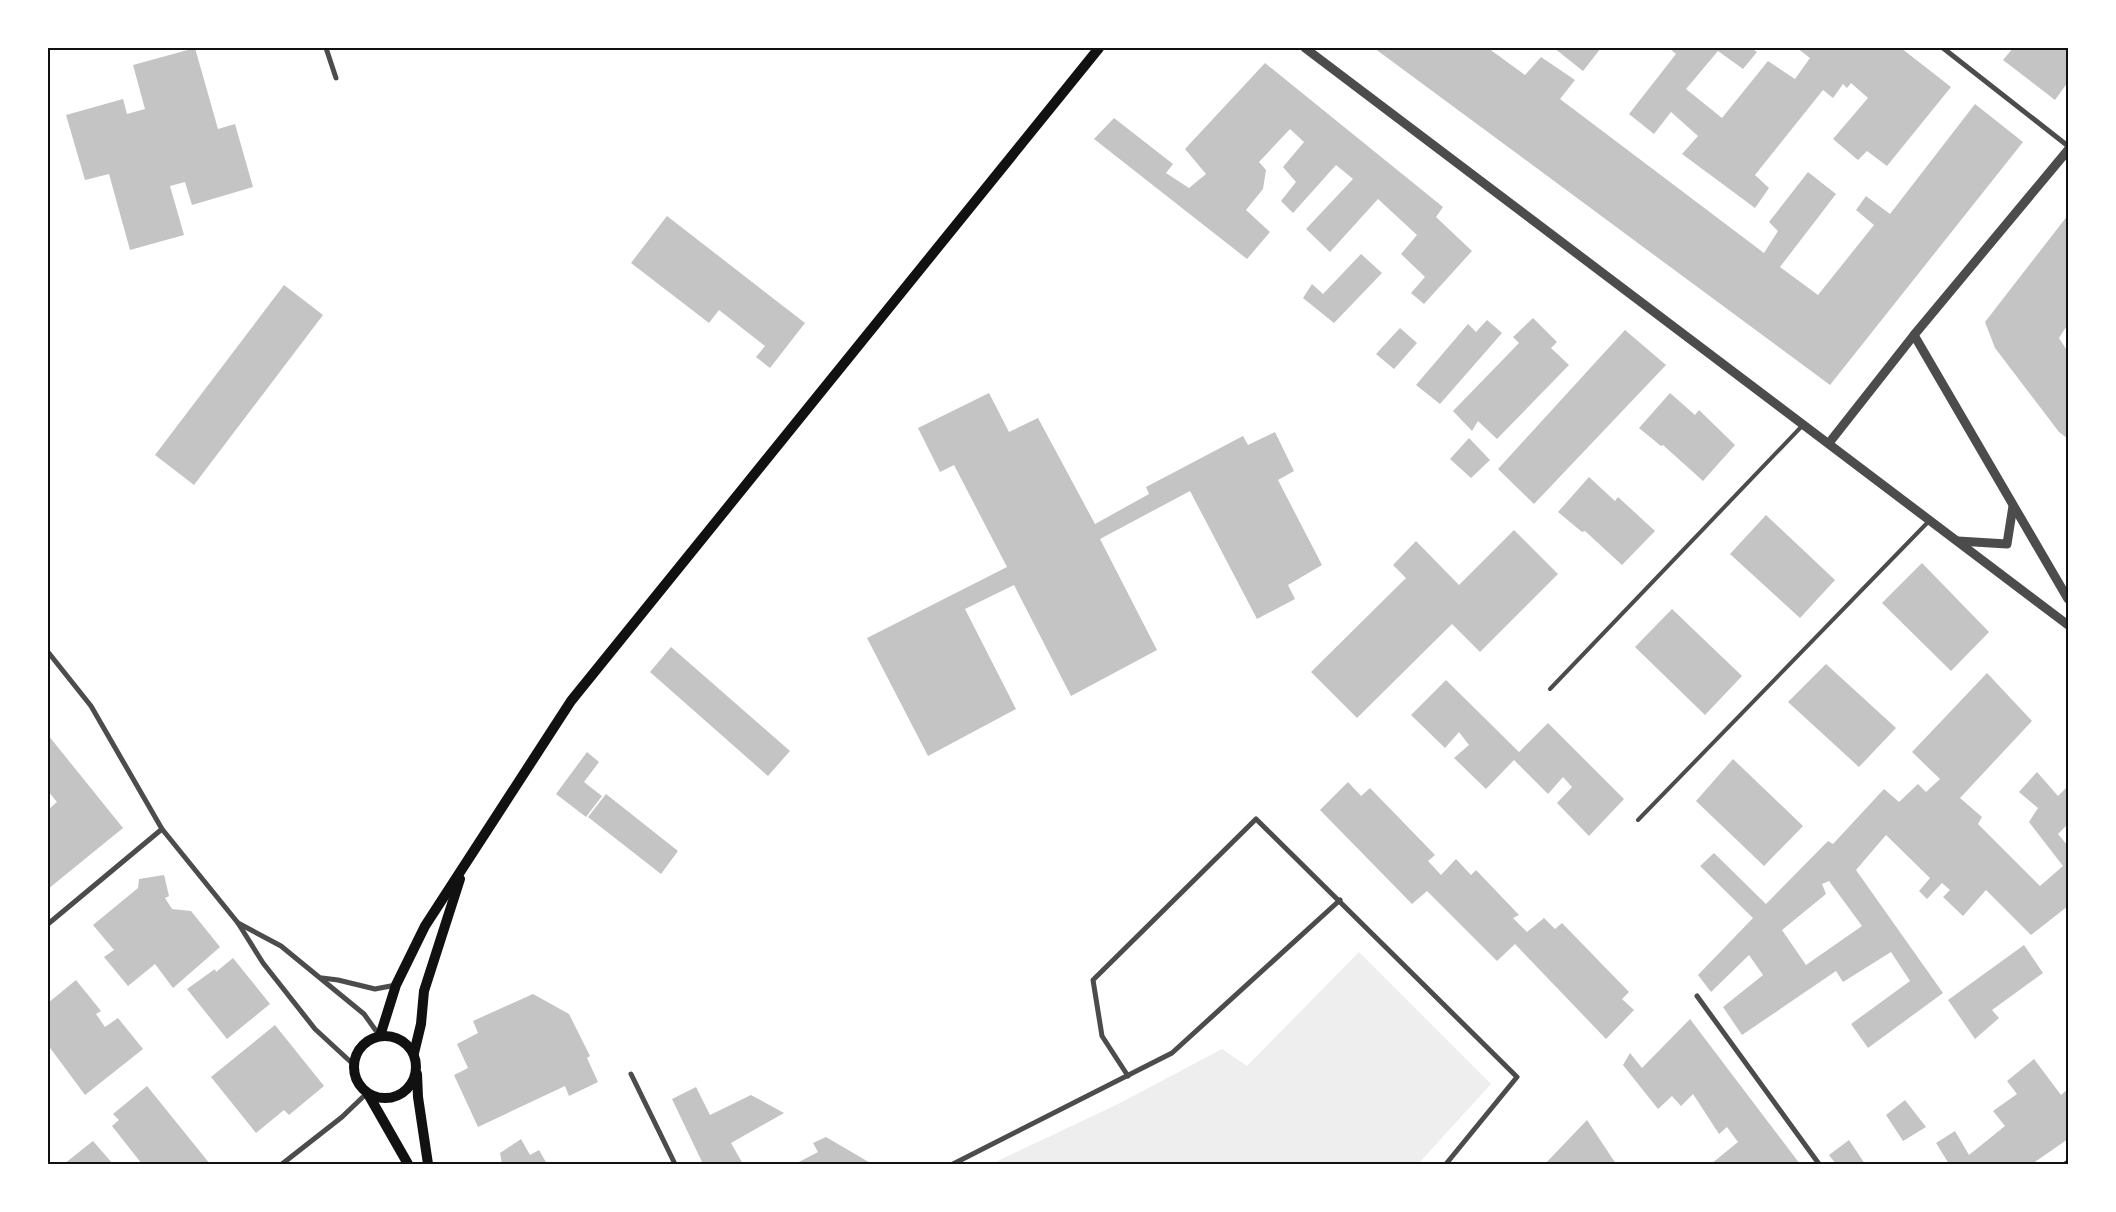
<svg xmlns="http://www.w3.org/2000/svg" width="2116" height="1212" font-family="'Work Sans',sans-serif">
  <style>
    .green { fill: #eee }
    .building { fill: #c4c4c4; fill-rule: evenodd }
    .lines { fill: none; stroke-linecap: round; stroke-linejoin: round }
    .service { stroke: #4c4c4c; stroke-width: 4 }
    .minor { stroke: #4c4c4c; stroke-width: 5 }
    .tertiary { stroke: #4c4c4c; stroke-width: 9 }
    .secondary { stroke: #111; stroke-width: 10 }
    .neatline { fill: none; stroke: #111; stroke-width: 2 }
  </style>
  <rect width="100%" height="100%" fill="#fff"/>
  <path class="green" d="M 1359,952 L 1491,1084 L 1418,1164 L 991,1164 L 1120,1103 L 1222,1049 L 1247,1066 Z"/>
  <g class="building">
    <path d="M 195,48 L 218,129 L 235,124 L 253,187 L 192,205 L 185,182 L 170,186 L 184,235 L 130,250 L 109,174 L 85,180 L 66,115 L 123,99 L 127,114 L 145,109 L 133,65 Z"/>
    <path d="M 1374,48 L 1488,48 L 1525,75 L 1541,57 L 1575,80 L 1560,99 L 1764,253 L 1778,231 L 1769,222 L 1808,172 L 1836,194 L 1780,267 L 1818,295 L 1874,225 L 1856,210 L 1866,196 L 1890,214 L 1975,104 L 2023,142 L 1830,385 Z"/>
    <path d="M 1554,48 L 1601,48 L 1583,71 Z"/>
    <path d="M 1669,48 L 1751,48 L 1757,52 L 1743,69 L 1718,51 L 1686,89 L 1722,118 L 1768,61 L 1795,79 L 1810,58 L 1797,48 L 1901,48 L 1951,87 L 1887,166 L 1867,151 L 1858,160 L 1833,139 L 1868,98 L 1851,83 L 1847,88 L 1843,84 L 1833,98 L 1823,90 L 1755,175 L 1769,188 L 1755,208 L 1682,154 L 1698,136 L 1671,112 L 1654,134 L 1629,114 L 1676,54 Z"/>
    <path d="M 2013,48 L 2068,48 L 2068,82 L 2055,100 L 2003,60 Z"/>
    <path d="M 1265,63 L 1443,207 L 1436,217 L 1472,251 L 1424,304 L 1411,293 L 1425,277 L 1401,254 L 1417,235 L 1378,199 L 1330,252 L 1306,229 L 1353,179 L 1336,165 L 1293,213 L 1281,201 L 1296,182 L 1283,167 L 1304,142 L 1290,129 L 1259,162 L 1266,170 L 1263,189 L 1246,210 L 1270,232 L 1247,259 L 1094,139 L 1114,118 L 1173,164 L 1166,173 L 1189,188 L 1206,174 L 1185,149 Z"/>
    <path d="M 2068,215 L 2068,324 L 2059,338 L 2068,352 L 2068,439 L 2059,432 L 1995,348 L 1985,322 Z"/>
    <path d="M 667,216 L 805,323 L 770,368 L 756,357 L 765,346 L 719,310 L 709,323 L 631,263 Z"/>
    <path d="M 1361,254 L 1382,273 L 1334,323 L 1303,298 L 1312,284 L 1323,294 Z"/>
    <path d="M 284,285 L 323,315 L 194,485 L 155,455 Z"/>
    <path d="M 1533,318 L 1557,342 L 1551,348 L 1569,365 L 1497,439 L 1478,421 L 1472,431 L 1453,411 L 1519,343 L 1513,337 Z"/>
    <path d="M 1487,320 L 1502,333 L 1440,404 L 1416,385 L 1468,324 L 1476,332 Z"/>
    <path d="M 1400,328 L 1417,343 L 1394,369 L 1376,354 Z"/>
    <path d="M 1625,330 L 1666,365 L 1534,504 L 1498,469 Z"/>
    <path d="M 989,393 L 1009,432 L 1038,418 L 1095,524 L 1149,494 L 1146,487 L 1243,436 L 1248,445 L 1275,432 L 1294,471 L 1278,480 L 1322,565 L 1288,585 L 1295,599 L 1257,619 L 1190,491 L 1100,539 L 1157,650 L 1071,696 L 1014,585 L 965,609 L 1016,709 L 928,756 L 867,638 L 1007,567 L 954,465 L 940,472 L 918,428 Z"/>
    <path d="M 1670,393 L 1695,415 L 1699,410 L 1735,445 L 1703,481 L 1663,445 L 1661,446 L 1639,428 Z"/>
    <path d="M 1469,438 L 1490,460 L 1471,478 L 1450,459 Z"/>
    <path d="M 1589,477 L 1615,501 L 1618,497 L 1655,531 L 1622,565 L 1585,531 L 1582,532 L 1558,512 Z"/>
    <path d="M 1766,515 L 1835,580 L 1800,618 L 1730,554 Z"/>
    <path d="M 1514,530 L 1558,574 L 1480,652 L 1452,624 L 1357,718 L 1311,672 L 1406,578 L 1393,565 L 1416,541 L 1459,585 Z"/>
    <path d="M 1922,563 L 1989,632 L 1951,671 L 1882,603 Z"/>
    <path d="M 1672,609 L 1742,676 L 1705,715 L 1635,647 Z"/>
    <path d="M 671,647 L 790,751 L 768,776 L 650,672 Z"/>
    <path d="M 1826,664 L 1896,728 L 1859,767 L 1788,702 Z"/>
    <path d="M 1987,673 L 2032,721 L 1960,798 L 1982,817 L 1978,824 L 2040,886 L 2063,866 L 2029,822 L 2038,808 L 2019,792 L 2037,772 L 2058,796 L 2068,786 L 2068,824 L 2058,834 L 2068,846 L 2068,906 L 2031,935 L 1986,890 L 1963,916 L 1943,897 L 1950,890 L 1942,883 L 1927,899 L 1919,891 L 1930,878 L 1886,835 L 1856,870 L 1943,993 L 1868,1048 L 1851,1024 L 1910,981 L 1891,952 L 1843,982 L 1836,971 L 1742,1035 L 1723,1007 L 1763,975 L 1749,955 L 1711,992 L 1698,975 L 1753,918 L 1700,866 L 1714,853 L 1766,904 L 1828,841 L 1833,844 L 1884,789 L 1899,802 L 1918,784 L 1926,792 L 1940,779 L 1912,752 ZM 1829,881 L 1862,926 L 1806,965 L 1782,930 L 1826,894 L 1822,884 Z"/>
    <path d="M 1446,680 L 1519,752 L 1548,723 L 1624,799 L 1589,836 L 1557,803 L 1572,787 L 1563,777 L 1548,794 L 1514,760 L 1486,789 L 1454,758 L 1469,745 L 1459,732 L 1445,748 L 1411,715 Z"/>
    <path d="M 48,735 L 123,828 L 48,889 L 48,810 L 57,802 L 48,791 Z"/>
    <path d="M 587,752 L 599,762 L 584,782 L 602,796 L 586,817 L 556,794 Z"/>
    <path d="M 1733,759 L 1803,826 L 1764,866 L 1696,801 Z"/>
    <path d="M 1348,782 L 1361,796 L 1370,788 L 1435,855 L 1428,861 L 1441,875 L 1456,859 L 1471,875 L 1476,870 L 1519,915 L 1513,918 L 1527,932 L 1544,918 L 1555,929 L 1562,923 L 1629,992 L 1622,999 L 1634,1010 L 1606,1039 L 1515,944 L 1497,961 L 1427,891 L 1412,904 L 1320,810 Z"/>
    <path d="M 606,794 L 678,851 L 661,874 L 588,817 Z"/>
    <path d="M 164,875 L 169,896 L 165,898 L 172,909 L 191,911 L 220,947 L 173,988 L 155,964 L 128,986 L 104,957 L 114,950 L 93,925 L 138,888 L 139,879 Z"/>
    <path d="M 2024,945 L 2043,973 L 1992,1010 L 1999,1018 L 1975,1039 L 1948,1000 Z"/>
    <path d="M 233,958 L 270,1004 L 227,1039 L 187,989 L 215,969 L 216,972 Z"/>
    <path d="M 76,980 L 101,1011 L 96,1014 L 105,1027 L 118,1018 L 143,1049 L 85,1095 L 48,1045 L 48,1003 Z"/>
    <path d="M 533,994 L 569,1014 L 590,1056 L 587,1058 L 598,1082 L 569,1096 L 565,1086 L 478,1127 L 454,1075 L 468,1068 L 457,1044 L 478,1033 L 473,1021 Z"/>
    <path d="M 1690,1019 L 1800,1164 L 1711,1164 L 1738,1142 L 1727,1127 L 1719,1134 L 1693,1094 L 1681,1106 L 1672,1096 L 1658,1109 L 1623,1065 L 1630,1053 L 1642,1068 Z"/>
    <path d="M 275,1025 L 324,1086 L 289,1115 L 284,1110 L 256,1133 L 211,1077 Z"/>
    <path d="M 2034,1059 L 2061,1095 L 2068,1089 L 2068,1139 L 2032,1164 L 1949,1164 L 1936,1143 L 1955,1131 L 1969,1155 L 2005,1126 L 1993,1111 L 2017,1094 L 2007,1081 Z"/>
    <path d="M 147,1086 L 210,1164 L 142,1164 L 112,1126 L 119,1120 L 113,1114 Z"/>
    <path d="M 696,1087 L 710,1115 L 751,1095 L 784,1113 L 731,1143 L 743,1164 L 703,1164 L 672,1099 Z"/>
    <path d="M 1905,1100 L 1926,1127 L 1903,1141 L 1886,1115 Z"/>
    <path d="M 1587,1120 L 1616,1164 L 1545,1164 Z"/>
    <path d="M 826,1137 L 872,1164 L 795,1164 L 818,1152 L 813,1143 Z"/>
    <path d="M 521,1139 L 530,1155 L 539,1150 L 547,1164 L 502,1164 L 500,1153 Z"/>
    <path d="M 1849,1140 L 1865,1164 L 1836,1164 L 1829,1155 Z"/>
    <path d="M 93,1141 L 113,1164 L 64,1164 Z"/>
  </g>
  <g class="lines">
    <g class="service">
      <path d="M 1550,689 L 1802,426"/>
      <path d="M 1638,820 L 1930,520"/>
    </g>
    <g class="minor">
      <path d="M 326,48 L 336,78"/>
      <path d="M 1943,48 L 2068,146"/>
      <path d="M 48,652 L 91,706 L 162,829 L 238,923 L 263,963 L 315,1029 L 354,1065"/>
      <path d="M 238,923 L 281,946 L 364,1014 L 379,1035"/>
      <path d="M 48,924 L 162,829"/>
      <path d="M 322,978 L 338,980 L 375,989 L 396,985"/>
      <path d="M 1697,996 L 1819,1164"/>
      <path d="M 631,1074 L 675,1164"/>
      <path d="M 1128,1076 L 1102,1036 L 1093,980 L 1256,819 L 1517,1077 L 1446,1164"/>
      <path d="M 282,1164 L 342,1117 L 367,1093"/>
      <path d="M 953,1164 L 1172,1053 L 1340,900"/>
      <path d="M 2065,1164 L 2068,1162"/>
    </g>
    <g class="tertiary">
      <path d="M 1305,48 L 2068,625"/>
      <path d="M 1914,335 L 2068,599"/>
      <path d="M 1829,443 L 1914,335 L 2068,150"/>
      <path d="M 1958,541 L 2007,544 L 2013,506"/>
    </g>
    <g class="secondary">
      <circle cx="385" cy="1067" r="31"/>
      <path d="M 380,1036 L 396,985 L 425,926 L 571,701 L 1099,48"/>
      <path d="M 414,1053 L 421,1024 L 424,991 L 460,879"/>
      <path d="M 417,1074 L 418,1097 L 428,1164"/>
      <path d="M 368,1094 L 408,1164"/>
    </g>
  </g>
  <rect width="2116" height="1212" fill="none" stroke="#ffffff" stroke-width="98"/>
  <rect x="49" y="49" width="2018" height="1114" class="neatline"/>
</svg>
